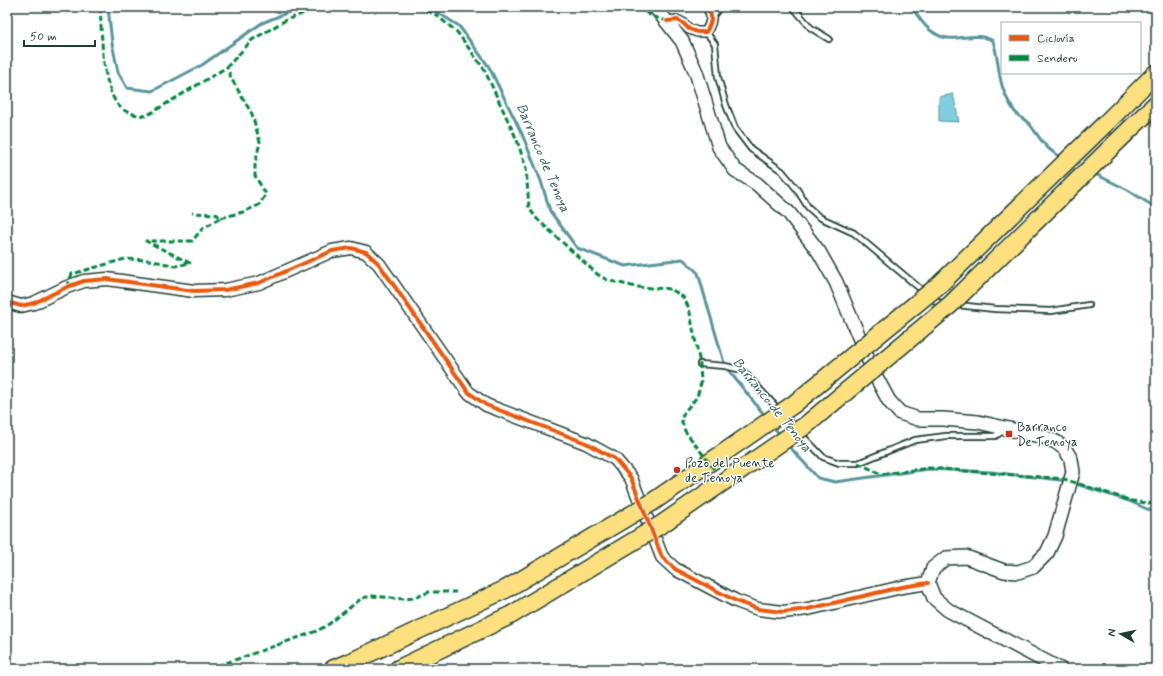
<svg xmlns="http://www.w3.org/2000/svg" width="1163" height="676" font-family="Mynerve,sans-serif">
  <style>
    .water { fill: #81cfde; stroke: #5a959a }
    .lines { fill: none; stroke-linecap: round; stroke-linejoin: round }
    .stream { stroke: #5a959a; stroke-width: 3 }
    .service-casing { stroke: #1f3d34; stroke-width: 8 }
    .minor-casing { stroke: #1f3d34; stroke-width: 12 }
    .tertiary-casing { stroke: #1f3d34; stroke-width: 15 }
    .secondary-casing { stroke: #1f3d34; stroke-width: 16 }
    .motorway-casing { stroke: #1f3d34; stroke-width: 20 }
    .service { stroke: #fff; stroke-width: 4.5 }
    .minor { stroke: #fff; stroke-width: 9 }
    .tertiary { stroke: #fff; stroke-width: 12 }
    .secondary { stroke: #fff; stroke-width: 13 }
    .motorway { stroke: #fce080; stroke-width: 17 }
    .motorway-bridge-casing { stroke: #1f3d34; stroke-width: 20; stroke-linecap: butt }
    .motorway-bridge { stroke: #fce080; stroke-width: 17 }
    .quiet { stroke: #00873e; stroke-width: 3; stroke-dasharray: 6 3; stroke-linecap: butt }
    .cycleway-casing { stroke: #fff; stroke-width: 6 }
    .cycleway { stroke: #e8590c; stroke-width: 4 }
    .poi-dot { fill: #c8321e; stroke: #fff; stroke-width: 1.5 }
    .labels { text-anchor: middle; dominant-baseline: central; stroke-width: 3; stroke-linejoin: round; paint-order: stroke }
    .poi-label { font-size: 13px; fill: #1f3d34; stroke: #fff; text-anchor: start }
    .water-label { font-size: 14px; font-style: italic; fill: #38625e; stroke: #fff }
  </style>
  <rect width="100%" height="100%" fill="#fff"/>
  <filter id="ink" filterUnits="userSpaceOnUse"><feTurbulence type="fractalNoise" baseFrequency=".025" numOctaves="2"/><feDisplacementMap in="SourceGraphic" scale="8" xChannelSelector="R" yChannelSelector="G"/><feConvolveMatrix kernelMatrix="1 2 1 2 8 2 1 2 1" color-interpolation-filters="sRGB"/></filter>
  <g filter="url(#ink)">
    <path class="water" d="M 953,94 L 959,122 L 939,121 L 939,97 Z"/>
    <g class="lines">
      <g class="stream">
        <path d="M 108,7 L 112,43 L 118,72 L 127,88 L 152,91 L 202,65 L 262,23 L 301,7"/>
        <path d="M 429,7 L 459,26 L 489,67 L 522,134 L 541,181 L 550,211 L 577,248 L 625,266 L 683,259 L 698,273 L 725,366 L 766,417"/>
        <path d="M 912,7 C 922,24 935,41 957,38 C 970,37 981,34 993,41 C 997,53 998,65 1000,77 C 1002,88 1007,100 1013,109 C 1017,117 1026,119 1031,126 C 1042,141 1045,149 1063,158"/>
        <path d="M 1093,173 L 1128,190 L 1156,208"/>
        <path d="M 772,425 L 781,436"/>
        <path d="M 788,445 L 818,478 L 835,482 L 929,469 L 991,472 L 1068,481"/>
        <path d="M 1073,483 L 1129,501 L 1156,513"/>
      </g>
      <g class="service-casing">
        <g id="service">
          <path d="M 793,7 L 811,28 L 829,39"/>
          <path d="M 712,17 L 720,7"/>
          <path d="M 706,32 L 715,44 L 718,77 L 726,105 L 735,128 L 751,149 L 782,171 L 796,188 L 808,207 L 819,217 L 854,233 L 936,302 L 944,303"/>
          <path d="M 957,305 L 995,309 L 1051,311 L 1089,305"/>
          <path d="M 700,364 L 725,366 L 742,370 L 779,410"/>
          <path d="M 784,416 L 795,428"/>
          <path d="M 800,433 L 823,457 L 839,463 L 858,463 L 915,440 L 946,436 L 995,436 L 1003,431"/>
        </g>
      </g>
      <g class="minor-casing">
        <g id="minor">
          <path d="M 1153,7 L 1156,9"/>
          <path d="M 667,21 L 677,20 L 683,23 L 689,29 L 697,32 L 706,32 C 711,24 714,15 707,7"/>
        </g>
      </g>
      <g class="tertiary-casing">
        <path id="tertiary" d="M 7,302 L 21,306 L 34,303 L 67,287 L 84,281 L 107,279 L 194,291 L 225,290 L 259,283 L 332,251 L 351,248 L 366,252 L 379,264 L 468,392 L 486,405 L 586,443 L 615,459 L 631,478 L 662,557 L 675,569 L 736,601 L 758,609 L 783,612 L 808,609 L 902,587 L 928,583"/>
      </g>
      <g class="secondary-casing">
        <path id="secondary" d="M 655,7 L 682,41 L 696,72 L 719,147 L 735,170 L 757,184 L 789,213 L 819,252 L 836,282 L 874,373 L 889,401 L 900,413 L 918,419 L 943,419 L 978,422 L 1044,437 L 1056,442 L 1065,449 L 1071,459 L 1073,472 L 1055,536 L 1047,553 L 1033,567 L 1018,572 L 1004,571 L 966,557 L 946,558 L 933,568 L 928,583 L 934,598 L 948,610 L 1060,669"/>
      </g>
      <g class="motorway-casing">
        <g id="motorway">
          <path d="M 1107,122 L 1156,73"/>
          <path d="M 1125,134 L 1156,104"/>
          <path d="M 333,669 L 357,659 L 506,589"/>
          <path d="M 398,669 L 511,615"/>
        </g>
      </g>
      <use href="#service" class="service"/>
      <use href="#minor" class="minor"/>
      <use href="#tertiary" class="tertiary"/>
      <use href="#secondary" class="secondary"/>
      <use href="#motorway" class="motorway"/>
      <g class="motorway-bridge-casing">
        <g id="motorway-bridge">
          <path d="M 506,589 L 651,503 L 794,404 L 939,285 L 1107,122"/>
          <path d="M 511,615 L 662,524 L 806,425 L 950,305 L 1125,134"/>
        </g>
      </g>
      <use href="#motorway-bridge" class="motorway-bridge"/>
      <g class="quiet">
        <path d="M 100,7 C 102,33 101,84 118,105 C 125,113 135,115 146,116 L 227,67 L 252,40 L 286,20 L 320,7"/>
        <path d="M 418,7 L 436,15 L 457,32 L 484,69 L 517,140 L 526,168 L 529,208 L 537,219 L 597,274 L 607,280 L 636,287 L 671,289 L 683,297 L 689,308 L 700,364 L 701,383 L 697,397 L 685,411 L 681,419 L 685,431 L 714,469"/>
        <path d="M 638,7 L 651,16 L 667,21"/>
        <path d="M 221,218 L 243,212 L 259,205 L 266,194 L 255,176 L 255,164 L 260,142 L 252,114 L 231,78 L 227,67"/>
        <path d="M 67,287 L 72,274 L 125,259 L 149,260 L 176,266 L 190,263 L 146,241 L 192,241 L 203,228 L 221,218 L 216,214 L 192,213"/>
        <path d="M 858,463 L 881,474 L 930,468 L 1064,479 L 1132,501 L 1153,504 L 1156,506"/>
        <path d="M 209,669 L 317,631 L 329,624 L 362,598 L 372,596 L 404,599 L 414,598 L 429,592 L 456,592"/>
      </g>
      <g class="cycleway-casing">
        <g id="cycleway">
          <path d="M 667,21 L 677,20 L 683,23 L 689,29 L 697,32 L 706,32 C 711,24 714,15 707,7"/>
          <path d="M 7,302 L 21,306 L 34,303 L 67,287 L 84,281 L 107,279 L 194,291 L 225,290 L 259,283 L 332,251 L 351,248 L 366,252 L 379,264 L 468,392 L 486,405 L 586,443 L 615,459 L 631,478 L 662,557 L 675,569 L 736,601 L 758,609 L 783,612 L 808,609 L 902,587 L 928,583"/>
        </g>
      </g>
      <use href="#cycleway" class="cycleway"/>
    </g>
  </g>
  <g class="poi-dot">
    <rect x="1005" y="430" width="8" height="8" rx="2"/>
    <circle cx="677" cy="470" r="4"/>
  </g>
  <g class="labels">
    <g class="poi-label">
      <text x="1017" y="427">Barranco<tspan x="1017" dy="15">De Tenoya</tspan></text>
      <text x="685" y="463">Pozo del Puente<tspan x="685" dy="15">de Tenoya</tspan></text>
    </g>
    <g class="water-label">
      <text transform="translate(543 158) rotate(67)">Barranco de Tenoya</text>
      <text transform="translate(772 405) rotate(51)">Barranco de Tenoya</text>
    </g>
  </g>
  <rect width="1163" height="676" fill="none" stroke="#fff" stroke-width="24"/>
  <rect x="12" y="12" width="1139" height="652" fill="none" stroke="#1f3d34" stroke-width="1.5" filter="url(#ink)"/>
  <rect x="1001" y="22" width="140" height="52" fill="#ffffff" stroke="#a5b1ae"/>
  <rect x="1009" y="35" width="20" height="6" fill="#e8590c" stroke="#a5b1ae"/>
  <text x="1037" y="42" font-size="12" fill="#1f3d34">Ciclovía</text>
  <rect x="1009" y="55" width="20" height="6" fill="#00873e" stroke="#a5b1ae"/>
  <text x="1037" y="62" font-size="12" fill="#1f3d34">Sendero</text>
  <g transform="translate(1121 634) rotate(279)" stroke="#ffffff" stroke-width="3" paint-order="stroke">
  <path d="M0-3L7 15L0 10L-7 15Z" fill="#1f3d34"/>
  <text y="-6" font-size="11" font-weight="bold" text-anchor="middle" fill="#1f3d34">N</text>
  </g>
  <path d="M24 40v6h71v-6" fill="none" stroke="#1f3d34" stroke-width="2"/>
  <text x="30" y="40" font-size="12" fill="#1f3d34" stroke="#ffffff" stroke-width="3" paint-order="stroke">50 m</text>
</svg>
